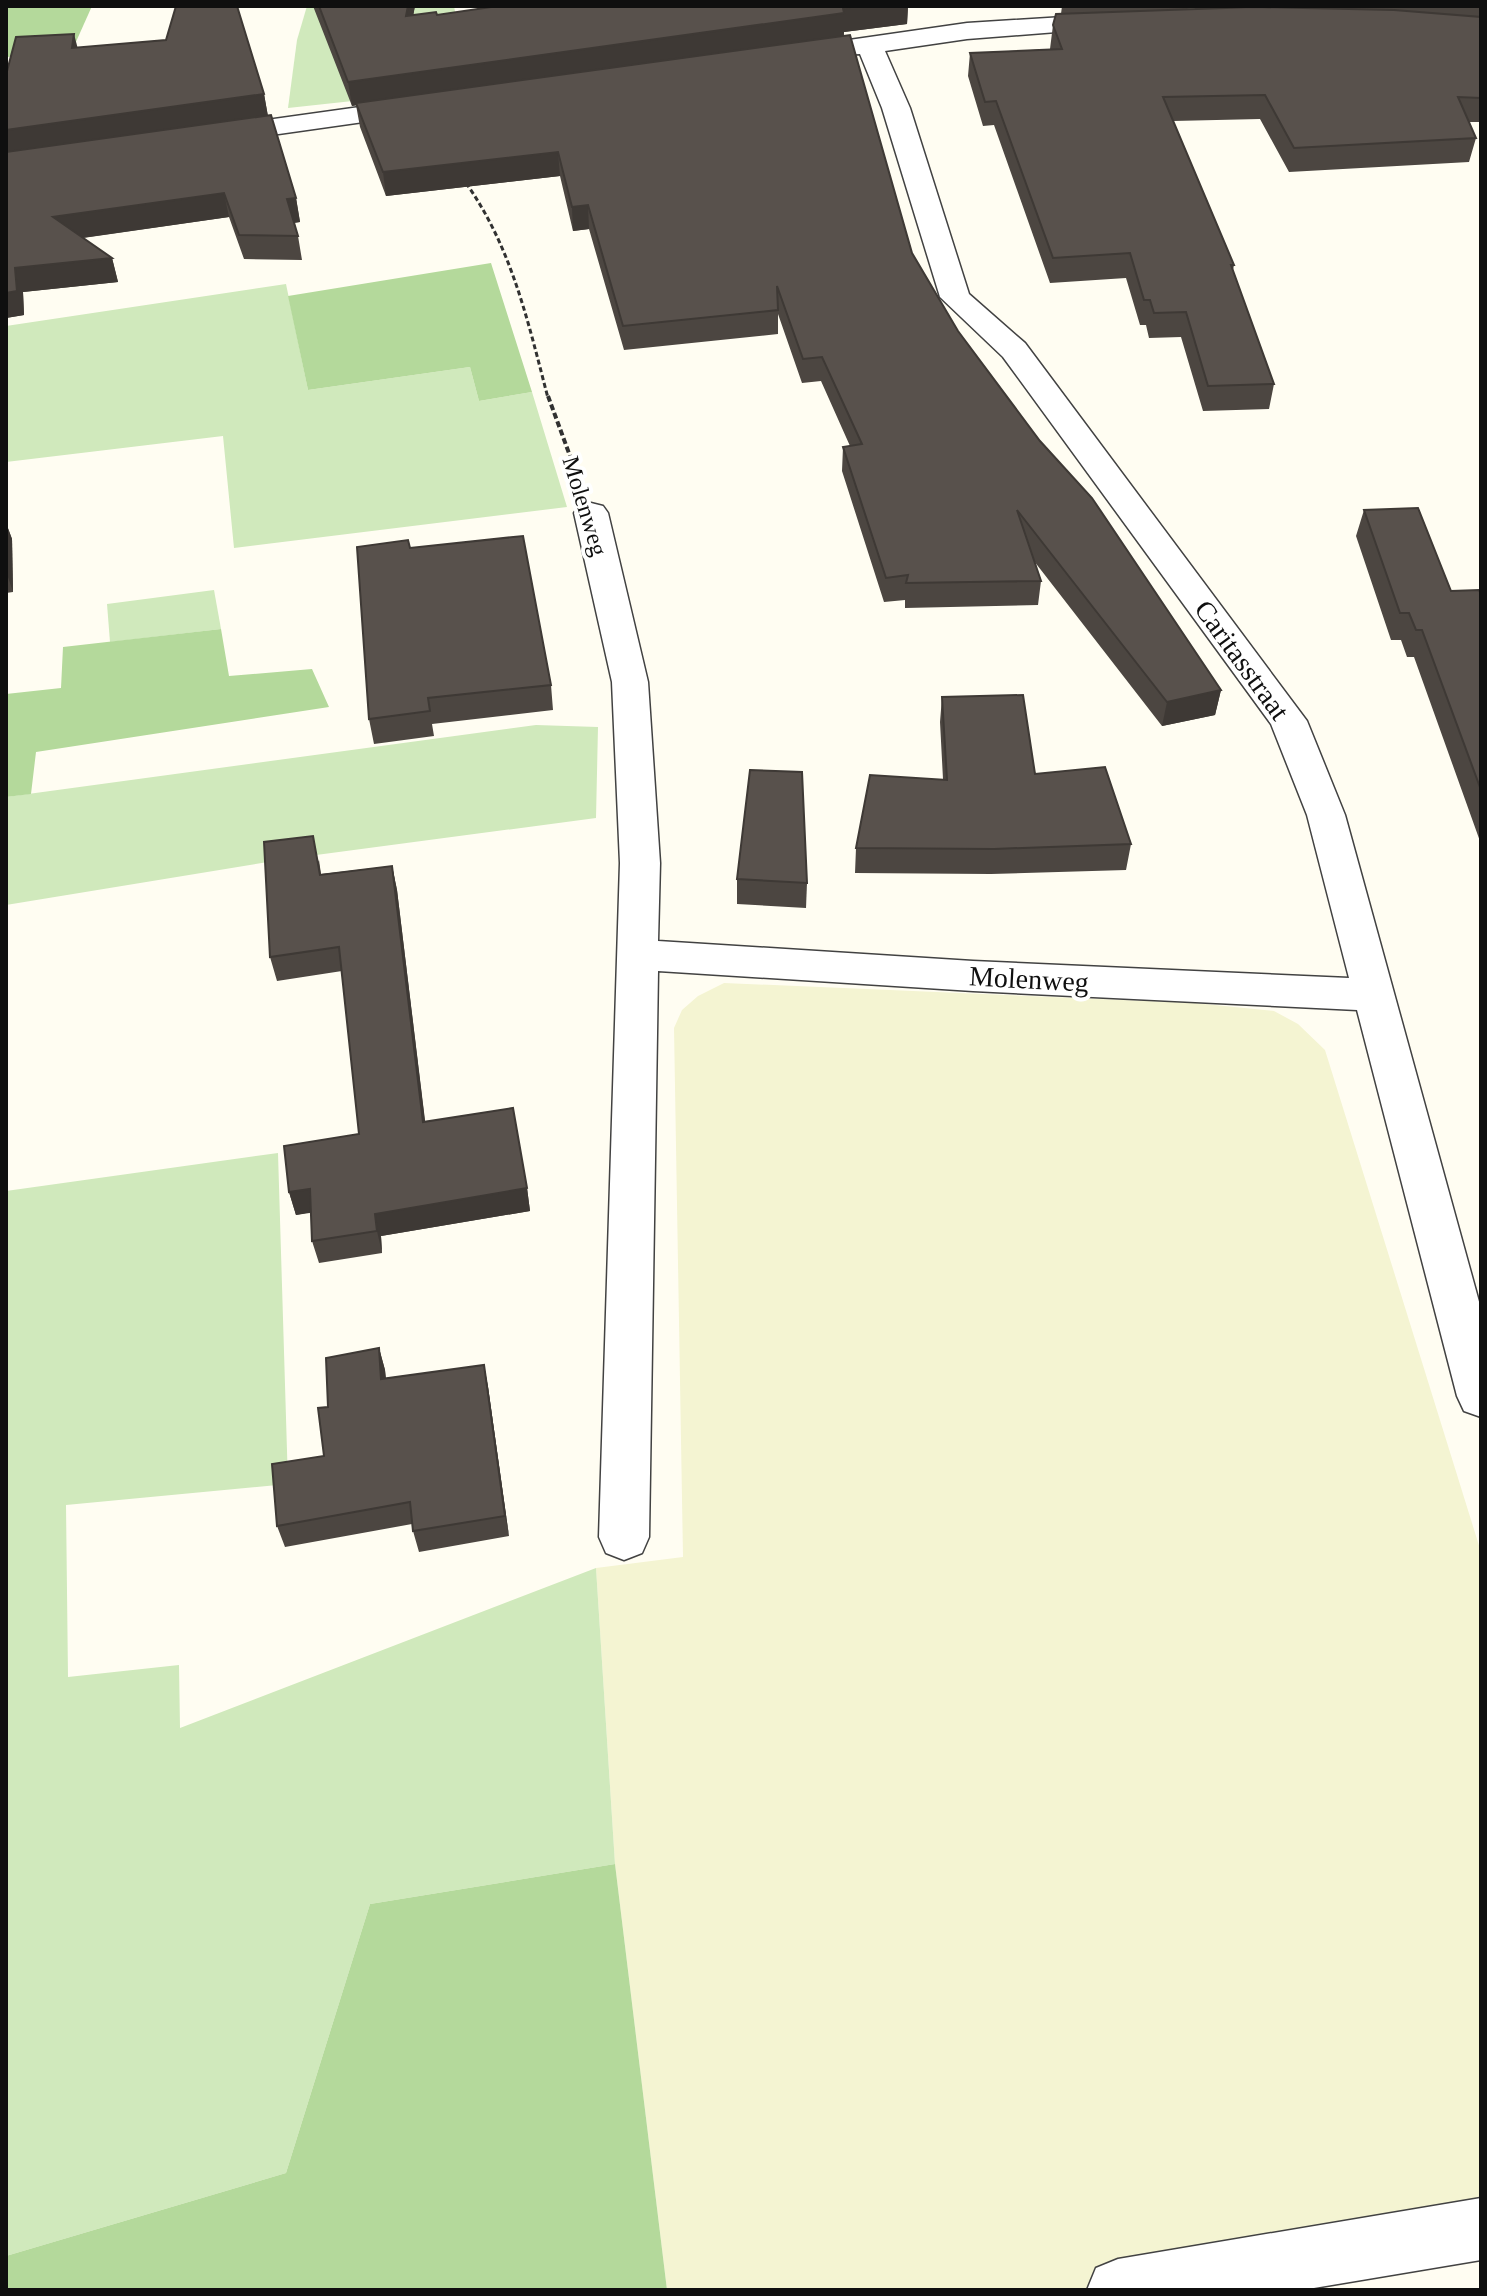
<svg xmlns="http://www.w3.org/2000/svg" width="1487" height="2296" font-family="'Times New Roman',serif">
  <style>
    .farmland { fill: #f4f4d2 }
    .green { fill: #d0e9bc }
    .forest { fill: #b4d99b }
    .lines { fill: none; stroke-linecap: round; stroke-linejoin: round }
    .minor-casing { stroke: #424242; stroke-width: 3 }
    .path-far1 { stroke: #313131; stroke-width: 3; stroke-dasharray: 5 3; stroke-linecap: butt }
    .path { stroke: #313131; stroke-width: 4; stroke-dasharray: 6 3; stroke-linecap: butt }
    .minor { fill: #fff; fill-rule: evenodd }
    .wall { fill: #4c4641; fill-rule: evenodd }
    .shaded-wall { fill: #3e3935 }
    .building { fill: #58514c; stroke: #3e3935; stroke-width: 2 }
    .labels { text-anchor: middle; dominant-baseline: central; stroke-width: 8; stroke-linejoin: round; paint-order: stroke }
    .far-street-label { font-size: 24px; fill: #0f0f0f; stroke: #fff }
    .street-label { font-size: 28px; fill: #0f0f0f; stroke: #fff }
  </style>
  <rect width="100%" height="100%" fill="#fffdf2"/>
  <path class="farmland" d="M 724,983 L 1194,1003 L 1274,1011 L 1298,1024 L 1325,1050 L 1481,1552 L 1481,2215 L 1134,2290 L 667,2290 L 615,1864 L 596,1568 L 683,1557 L 674,1028 L 682,1010 L 698,996 Z"/>
  <g class="green">
    <path d="M 307,6 L 454,6 L 457,22 L 371,99 L 288,108 L 297,40 Z"/>
    <path d="M 286,284 L 308,390 L 470,367 L 479,401 L 532,392 L 567,507 L 234,548 L 223,436 L 6,462 L 6,326 Z"/>
    <path d="M 214,590 L 221,629 L 110,642 L 107,604 Z"/>
    <path d="M 536,725 L 598,727 L 596,818 L 286,859 L 6,905 L 6,797 Z"/>
    <path d="M 278,1153 L 288,1484 L 66,1505 L 68,1677 L 179,1665 L 180,1728 L 596,1568 L 615,1864 L 370,1904 L 286,2173 L 6,2256 L 6,1191 Z"/>
  </g>
  <g class="forest">
    <path d="M 6,6 L 92,6 L 71,53 L 6,57 Z"/>
    <path d="M 491,263 L 532,392 L 479,401 L 470,367 L 308,390 L 288,296 Z"/>
    <path d="M 221,629 L 229,676 L 312,669 L 329,707 L 36,752 L 31,794 L 6,797 L 6,694 L 61,688 L 63,647 Z"/>
    <path d="M 615,1864 L 667,2290 L 6,2290 L 6,2256 L 286,2173 L 370,1904 Z"/>
  </g>
  <g class="lines">
    <g class="minor-casing">
      <g id="minor">
        <path d="M 1111,14 L 1120,17 L 1124,22 L 1120,27 L 967,39 L 885,51 L 910,108 L 969,294 L 1025,343 L 1307,721 L 1345,815 L 1481,1309 L 1481,1417 L 1464,1411 L 1457,1396 L 1357,1010 L 973,991 L 658,971 L 649,1537 L 642,1553 L 624,1560 L 606,1553 L 599,1537 L 620,863 L 612,682 L 574,513 L 579,506 L 591,503 L 603,506 L 608,513 L 648,682 L 660,863 L 658,941 L 973,961 L 1349,978 L 1307,815 L 1271,724 L 1003,357 L 940,297 L 882,108 L 860,54 L 833,55 L 829,49 L 833,43 L 842,41 L 967,23 Z"/>
        <path d="M 417,99 L 427,101 L 431,107 L 427,113 L 216,143 L 206,141 L 202,135 L 206,129 L 216,127 Z"/>
        <path d="M 1481,2198 L 1481,2260 L 1302,2290 L 1087,2290 L 1096,2268 L 1118,2259 Z"/>
      </g>
    </g>
    <path class="path-far1" d="M 466,183 C 512,248 528,322 548,398"/>
    <path class="path" d="M 548,396 L 577,475"/>
    <use href="#minor" class="minor"/>
  </g>
  <g class="wall">
    <path d="M 313,6 L 415,6 L 413,15 L 437,15 L 498,6 L 908,6 L 907,24 L 844,32 L 844,36 L 912,253 L 958,331 L 1221,690 L 1215,715 L 1162,726 L 1034,561 L 1041,581 L 1038,605 L 905,608 L 905,600 L 884,602 L 842,471 L 843,447 L 850,446 L 821,381 L 802,383 L 778,314 L 778,334 L 624,350 L 589,229 L 573,231 L 560,176 L 386,196 L 360,127 L 356,105 L 352,106 Z"/>
    <path d="M 1062,6 L 1481,6 L 1481,122 L 1469,122 L 1476,138 L 1469,162 L 1289,172 L 1260,119 L 1173,121 L 1234,265 L 1233,270 L 1274,384 L 1269,409 L 1203,411 L 1181,337 L 1149,338 L 1146,325 L 1140,325 L 1126,278 L 1050,283 L 994,125 L 983,126 L 968,76 L 970,53 L 1050,49 L 1053,25 L 1061,14 ZM 1226,7 L 1238,7 L 1167,10 Z"/>
    <path d="M 77,47 L 264,94 L 268,116 L 296,198 L 300,222 L 294,223 L 298,236 L 302,260 L 244,259 L 229,217 L 83,238 L 112,258 L 118,282 L 23,292 L 24,315 L 6,318 Z"/>
    <path d="M 1364,510 L 1451,591 L 1481,594 L 1481,844 L 1414,657 L 1407,657 L 1401,640 L 1391,640 L 1356,536 Z"/>
    <path d="M 6,523 L 12,539 L 13,592 L 6,593 Z"/>
    <path d="M 410,548 L 551,685 L 553,710 L 432,724 L 434,736 L 374,744 L 369,719 Z"/>
    <path d="M 942,697 L 1035,774 L 1131,844 L 1126,870 L 991,874 L 855,873 L 856,848 L 943,779 L 940,722 Z"/>
    <path d="M 319,860 L 321,874 L 392,866 L 397,890 L 425,1122 L 527,1188 L 530,1211 L 381,1236 L 382,1253 L 319,1263 L 312,1241 L 311,1212 L 296,1215 L 289,1192 L 359,1134 L 342,971 L 277,981 L 270,957 Z"/>
    <path d="M 737,879 L 807,883 L 806,908 L 737,904 Z"/>
    <path d="M 379,1348 L 385,1370 L 386,1378 L 484,1365 L 488,1387 L 509,1536 L 419,1552 L 413,1531 L 412,1524 L 285,1547 L 277,1526 L 324,1456 L 328,1407 Z"/>
  </g>
  <g class="shaded-wall">
    <path d="M 408,6 L 415,6 L 409,39 L 406,16 Z"/>
    <path d="M 860,6 L 908,6 L 907,24 L 844,32 L 843,37 L 352,106 L 348,82 Z"/>
    <path d="M 74,34 L 80,57 L 72,48 Z"/>
    <path d="M 264,94 L 268,117 L 6,154 L 6,130 Z"/>
    <path d="M 558,152 L 560,176 L 386,196 L 383,172 Z"/>
    <path d="M 224,193 L 229,217 L 60,241 L 53,217 Z"/>
    <path d="M 296,198 L 300,222 L 291,223 L 287,199 Z"/>
    <path d="M 588,205 L 589,229 L 573,231 L 572,207 Z"/>
    <path d="M 112,258 L 118,282 L 23,292 L 24,315 L 6,318 L 6,293 L 15,268 Z"/>
    <path d="M 6,523 L 12,539 L 13,592 L 6,571 Z"/>
    <path d="M 1221,690 L 1215,715 L 1162,726 L 1167,702 Z"/>
    <path d="M 392,866 L 397,890 L 428,1145 L 423,1122 Z"/>
    <path d="M 527,1188 L 530,1211 L 381,1236 L 382,1253 L 377,1231 L 375,1214 Z"/>
    <path d="M 310,1189 L 316,1212 L 296,1215 L 289,1192 Z"/>
    <path d="M 379,1348 L 385,1370 L 387,1401 L 381,1379 Z"/>
    <path d="M 484,1365 L 488,1387 L 509,1536 L 505,1516 Z"/>
  </g>
  <g class="building">
    <path d="M 176,6 L 237,6 L 264,94 L 6,130 L 6,75 L 16,37 L 74,34 L 72,48 L 166,40 Z"/>
    <path d="M 319,6 L 408,6 L 406,16 L 436,12 L 437,15 L 498,6 L 860,6 L 843,8 L 844,13 L 348,82 Z"/>
    <path d="M 1253,7 L 1394,10 L 1481,17 L 1481,98 L 1458,97 L 1476,138 L 1294,148 L 1265,95 L 1163,97 L 1234,265 L 1231,265 L 1274,384 L 1208,386 L 1186,312 L 1154,313 L 1150,300 L 1144,300 L 1130,253 L 1053,258 L 996,101 L 985,102 L 970,53 L 1062,49 L 1053,25 L 1056,14 Z"/>
    <path d="M 850,35 L 912,253 L 958,331 L 1040,441 L 1092,498 L 1221,690 L 1167,702 L 1017,510 L 1041,581 L 906,583 L 908,575 L 886,578 L 843,447 L 862,444 L 822,357 L 803,359 L 777,286 L 778,310 L 623,326 L 588,205 L 572,207 L 558,152 L 383,172 L 356,103 Z"/>
    <path d="M 271,115 L 296,198 L 287,199 L 298,236 L 239,235 L 224,193 L 53,217 L 112,258 L 15,268 L 17,291 L 6,293 L 6,152 Z"/>
    <path d="M 1418,508 L 1451,591 L 1479,590 L 1481,594 L 1481,790 L 1422,630 L 1416,630 L 1409,613 L 1400,613 L 1364,510 Z"/>
    <path d="M 523,536 L 551,685 L 428,698 L 430,711 L 369,719 L 357,547 L 408,540 L 410,548 Z"/>
    <path d="M 1023,695 L 1035,774 L 1105,767 L 1131,844 L 994,849 L 856,848 L 870,775 L 947,780 L 942,697 Z"/>
    <path d="M 750,770 L 802,772 L 807,883 L 737,879 Z"/>
    <path d="M 313,836 L 320,875 L 392,866 L 423,1122 L 513,1108 L 527,1188 L 375,1214 L 377,1231 L 312,1241 L 310,1189 L 289,1192 L 284,1146 L 359,1134 L 339,947 L 270,957 L 264,842 Z"/>
    <path d="M 379,1348 L 381,1379 L 484,1365 L 505,1516 L 413,1531 L 410,1502 L 277,1526 L 272,1464 L 324,1456 L 318,1408 L 328,1407 L 326,1358 Z"/>
  </g>
  <g class="labels">
    <g class="far-street-label">
      <text transform="translate(585 506) rotate(73)">Molenweg</text>
    </g>
    <g class="street-label">
      <text transform="translate(1242 660) rotate(54)">Caritasstraat</text>
      <text transform="translate(1029 979) rotate(3)">Molenweg</text>
    </g>
  </g>
  <rect width="1487" height="2296" fill="none" stroke="#0f0f0f" stroke-width="16"/>
</svg>
